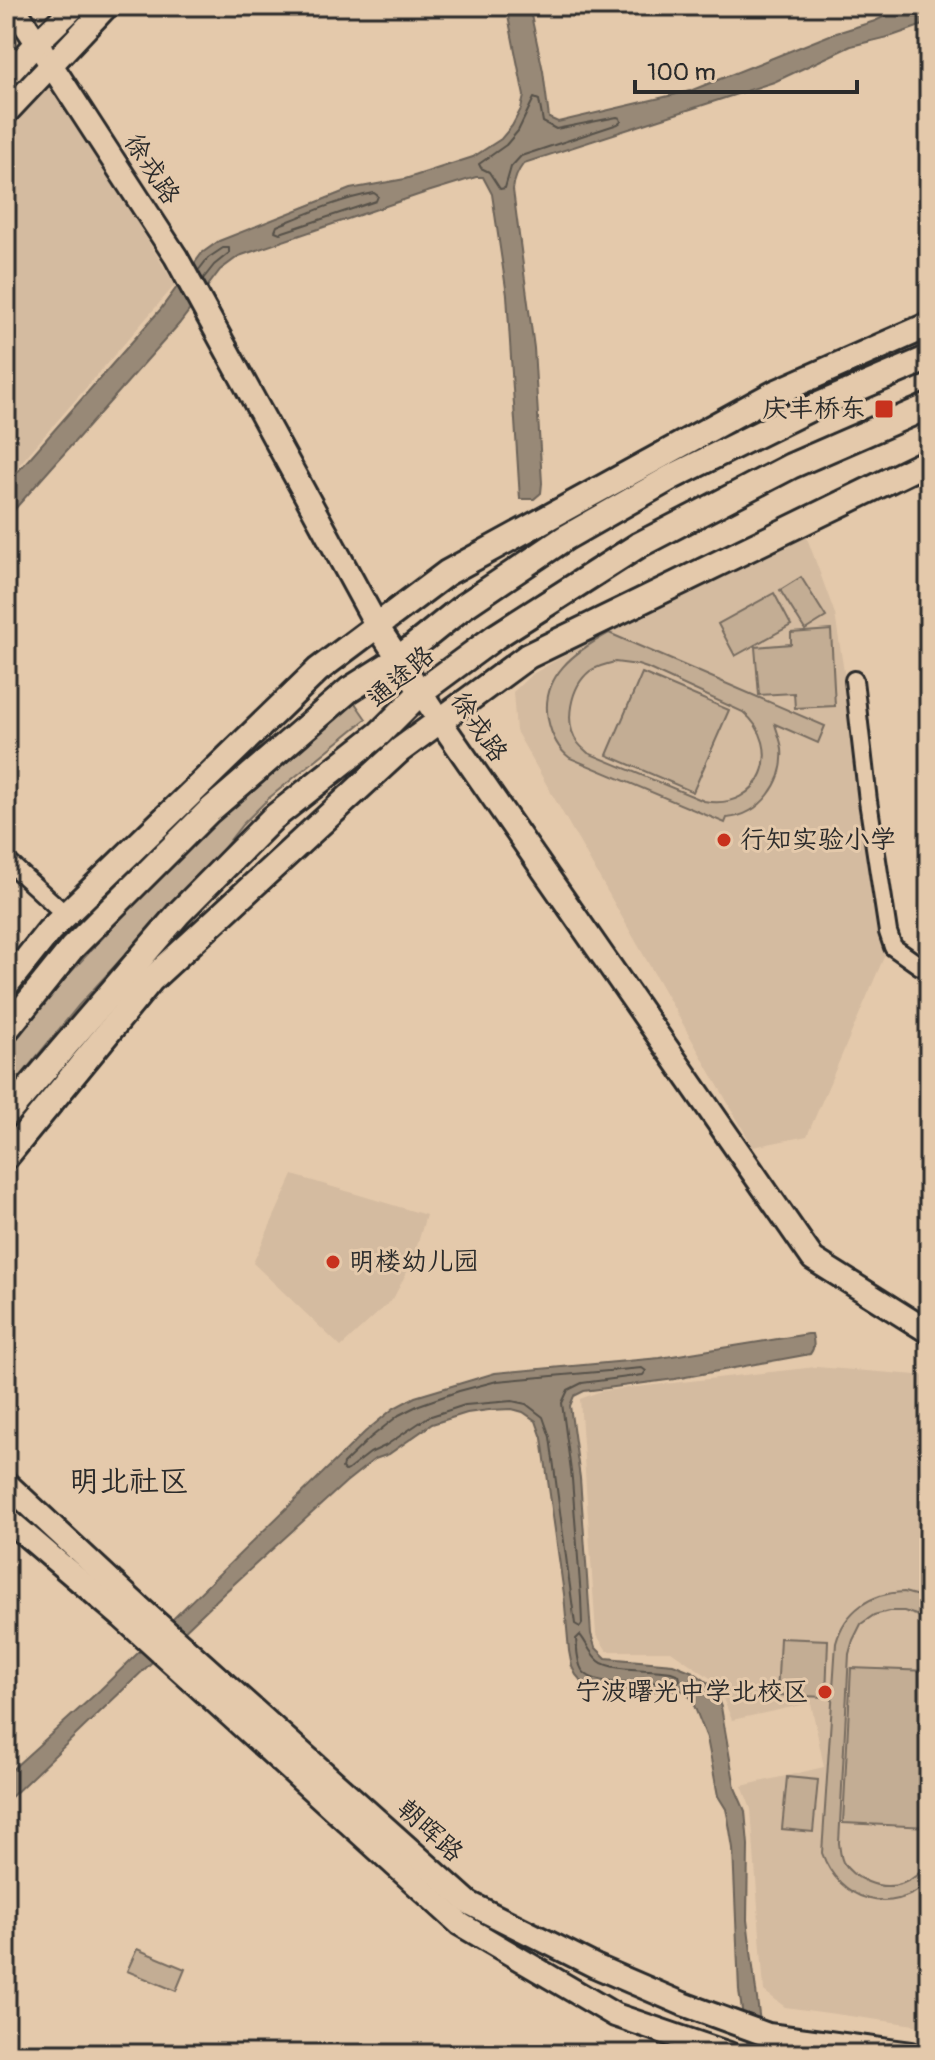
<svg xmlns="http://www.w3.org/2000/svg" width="935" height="2060" font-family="Pangolin,'LXGW WenKai TC',sans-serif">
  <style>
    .built { fill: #d4bba0 }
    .green { fill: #c3ad94; stroke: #776c60; stroke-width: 2; fill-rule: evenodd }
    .water { fill: #988977; stroke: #6c6359; stroke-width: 2 }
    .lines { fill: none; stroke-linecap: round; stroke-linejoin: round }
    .shore { stroke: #575149; stroke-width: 2 }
    .street-casing { stroke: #2b2b2b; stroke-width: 22 }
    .secondary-casing { stroke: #2b2b2b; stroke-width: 28 }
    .primary-casing { stroke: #2b2b2b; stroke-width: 30 }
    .street { stroke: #e4c9ab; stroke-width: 16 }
    .secondary { stroke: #e4c9ab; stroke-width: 22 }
    .primary { stroke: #e4c9ab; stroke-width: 24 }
    .poi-dot { fill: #c8321e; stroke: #e4c9ab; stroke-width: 3 }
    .labels { text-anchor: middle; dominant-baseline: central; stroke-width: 6; stroke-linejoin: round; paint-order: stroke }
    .street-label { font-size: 26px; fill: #2b2b2b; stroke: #e4c9ab }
    .poi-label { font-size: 26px; fill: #2b2b2b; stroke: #e4c9ab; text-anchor: end }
    .quarter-label { font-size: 30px; fill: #2b2b2b; stroke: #e4c9ab }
  </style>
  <rect width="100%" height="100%" fill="#e4c9ab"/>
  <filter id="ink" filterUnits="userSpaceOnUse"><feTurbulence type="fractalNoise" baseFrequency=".0125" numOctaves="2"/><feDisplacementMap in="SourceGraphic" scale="16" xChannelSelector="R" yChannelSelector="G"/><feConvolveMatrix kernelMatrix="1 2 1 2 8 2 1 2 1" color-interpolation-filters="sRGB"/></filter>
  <g filter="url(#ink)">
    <g class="built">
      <path d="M 49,79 L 175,285 L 6,480 L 6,126 Z"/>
      <path d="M 803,527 L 835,614 L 887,950 L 807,1136 L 753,1147 L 516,731 L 513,692 L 531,675 L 664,598 Z"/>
      <path d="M 293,1175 L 426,1215 L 413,1260 L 393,1299 L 341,1347 L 253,1263 Z"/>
      <path d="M 816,1367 L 929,1376 L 929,2027 L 785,2007 L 764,1991 L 751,1809 L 742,1786 L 824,1767 L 811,1703 L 732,1720 L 716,1682 L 671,1651 L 607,1651 L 596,1634 L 580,1399 L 601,1391 Z"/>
    </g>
    <g class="green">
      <path d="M 801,577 L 826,617 L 805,630 L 780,590 Z"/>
      <path d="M 774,593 L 791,625 L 735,656 L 718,624 Z"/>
      <path d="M 831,630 L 835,706 L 795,708 L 794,693 L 759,695 L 755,647 L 791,644 L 791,633 Z"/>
      <path d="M 609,633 L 825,726 L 818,743 L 775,724 C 777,732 781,740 782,749 C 785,782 761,815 727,818 L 725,823 L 570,758 C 558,749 551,734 548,719 C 540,676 576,651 609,633 ZM 615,662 L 638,665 L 647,668 L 743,712 C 786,747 761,812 704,801 L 588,753 C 585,750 581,747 578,743 C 563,723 571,686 590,671 C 598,666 606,664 615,662 Z"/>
      <path d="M 642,673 L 729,710 L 693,792 L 607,755 Z"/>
      <path d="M 355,703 L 366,719 L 269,798 L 242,825 L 209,867 L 145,933 L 79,1005 L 6,1094 L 6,1050 L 57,987 L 173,862 L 267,775 Z"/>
      <path d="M 904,1592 L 929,1599 L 929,1623 L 919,1616 L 904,1611 L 889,1611 L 874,1615 L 861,1624 L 853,1640 L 849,1654 L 839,1843 C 840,1849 840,1856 843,1862 C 848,1871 858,1878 868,1882 C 892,1892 915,1883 929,1861 L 929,1882 C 891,1917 839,1901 822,1853 L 836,1643 C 845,1610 871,1593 904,1592 Z"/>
      <path d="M 780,1638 L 828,1640 L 826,1697 L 777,1695 Z"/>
      <path d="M 851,1668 L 929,1671 L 929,1827 L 843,1823 Z"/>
      <path d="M 787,1777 L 818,1780 L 813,1832 L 782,1829 Z"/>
      <path d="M 137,1949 L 185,1969 L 176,1991 L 127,1971 Z"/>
    </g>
    <g class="water">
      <path d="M 506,6 L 529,6 L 543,71 L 549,118 L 558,122 L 690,91 L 830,35 L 875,21 L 906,6 L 929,6 L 929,23 L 892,36 L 851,46 L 774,82 L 524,163 C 517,172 514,179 513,190 L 534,348 L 542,483 L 541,493 L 534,499 L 520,499 L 507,295 L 492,194 L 483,177 L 476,177 L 421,194 L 239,256 L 220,270 L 179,324 L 6,519 L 6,485 L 160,310 L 202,253 L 219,241 L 350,189 L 405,179 L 473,157 L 501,139 L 512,126 L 521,109 L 524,96 Z"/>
      <path d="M 808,1334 L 812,1334 C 814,1342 815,1348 810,1354 L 675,1379 L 584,1391 L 574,1396 L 570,1406 L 580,1478 L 591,1634 L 595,1647 L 606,1658 L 673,1664 L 693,1672 L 712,1686 L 721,1707 L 735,1788 L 745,1811 L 748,1845 L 747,1920 L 764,2054 L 749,2054 L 739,1991 L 733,1848 L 728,1818 L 726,1809 L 718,1796 L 707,1738 L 691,1698 L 683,1691 L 607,1691 L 582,1682 L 576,1675 L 572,1667 L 569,1651 L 564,1594 L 542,1438 L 536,1421 L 523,1412 L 512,1409 L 489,1410 L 467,1413 L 432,1424 L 389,1454 L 375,1459 L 346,1482 L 223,1594 L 6,1802 L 6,1775 L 100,1690 L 365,1432 L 394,1408 L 415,1397 L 495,1373 L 660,1358 Z"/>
    </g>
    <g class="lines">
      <g class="shore">
        <path d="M 534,98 L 539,100 L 543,122 L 556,129 L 617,117 L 620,118 L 621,122 L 618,124 L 521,156 L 511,167 L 505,188 L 500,189 L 489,172 L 481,168 L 479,164 L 506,145 L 518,131 Z"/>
        <path d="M 374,193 L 378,196 L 376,201 L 280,233 L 275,231 L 277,226 C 309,213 340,199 374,193 Z"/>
        <path d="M 198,271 L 208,258 L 223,248 L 229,248 L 229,253 L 214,265 L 203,279"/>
        <path d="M 642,1368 L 646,1371 L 643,1375 L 582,1383 L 568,1390 L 562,1403 L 572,1479 L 581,1598 L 582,1624 L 580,1627 L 575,1624 L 550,1437 L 543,1417 L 526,1404 L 512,1401 L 465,1405 L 428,1417 L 385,1446 L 370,1453 L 348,1470 L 345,1471 L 342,1468 L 343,1464 L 370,1438 L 399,1415 L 419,1405 L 459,1391 L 497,1381 Z"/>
        <path d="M 580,1635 C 587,1643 589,1653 599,1661 C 610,1671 654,1669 671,1672 L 679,1675 L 680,1680 L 677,1682 C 655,1681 595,1690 582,1670 C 577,1662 577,1649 576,1639 Z"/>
      </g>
      <g class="street-casing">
        <g id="street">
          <path d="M 854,680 L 868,801 L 888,932 L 893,947 L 920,966 L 929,967"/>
          <path d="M 6,860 L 66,915"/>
        </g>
      </g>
      <g class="secondary-casing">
        <g id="secondary">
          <path d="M 13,6 L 176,257 L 377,626 L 440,721 L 813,1259 L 929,1332"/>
          <path d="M 6,77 L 36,44 L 75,6"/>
          <path d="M 6,113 L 107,6"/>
          <path d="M 6,1483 L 139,1607 L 469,1903 L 595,1966 L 683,2004 L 768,2035 L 911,2054"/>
          <path d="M 6,1518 L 122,1617 L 460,1924 L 615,2015 L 729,2054"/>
        </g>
      </g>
      <g class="primary-casing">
        <g id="primary">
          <path d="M 6,985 L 49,931 L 318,670 L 447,573 L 775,393 L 929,325"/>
          <path d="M 6,1030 L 72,948 L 208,812 L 349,690 L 398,659 L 464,606 L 565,538 L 672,477 L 807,410 L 929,358"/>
          <path d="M 6,1115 L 179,913 L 273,818 L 379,734 L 422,691 L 495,637 L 639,545 L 791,466 L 929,406"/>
          <path d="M 6,1157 L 151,980 L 400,750 L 528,656 L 929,461"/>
        </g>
      </g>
      <use href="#street" class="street"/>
      <use href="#secondary" class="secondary"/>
      <use href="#primary" class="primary"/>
    </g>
  </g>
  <g class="poi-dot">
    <rect x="874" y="399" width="20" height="20" rx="4"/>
    <circle cx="724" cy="840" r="8"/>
    <circle cx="333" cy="1262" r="8"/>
    <circle cx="825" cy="1692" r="8"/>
  </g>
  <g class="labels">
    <g class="street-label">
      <text transform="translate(152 169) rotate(57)">徐戎路</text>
      <text transform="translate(401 677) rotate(-41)">通途路</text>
      <text transform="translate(479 727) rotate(56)">徐戎路</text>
      <text transform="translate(430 1831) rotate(42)">朝晖路</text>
    </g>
    <g class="poi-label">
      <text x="866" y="409">庆丰桥东</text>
      <text x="740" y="840" text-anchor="start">行知实验小学</text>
      <text x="349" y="1262" text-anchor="start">明楼幼儿园</text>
      <text x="809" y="1692">宁波曙光中学北校区</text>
    </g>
    <g class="quarter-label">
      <text x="129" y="1481">明北社区</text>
    </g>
  </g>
  <rect width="935" height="2060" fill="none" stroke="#e4c9ab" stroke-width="32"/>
  <rect x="16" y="16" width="903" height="2028" fill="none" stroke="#2b2b2b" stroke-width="3" filter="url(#ink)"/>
  <path d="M635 80v12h222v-12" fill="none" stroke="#2b2b2b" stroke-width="4"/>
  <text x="647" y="80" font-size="24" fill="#2b2b2b" stroke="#e4c9ab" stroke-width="6" paint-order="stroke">100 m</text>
</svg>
